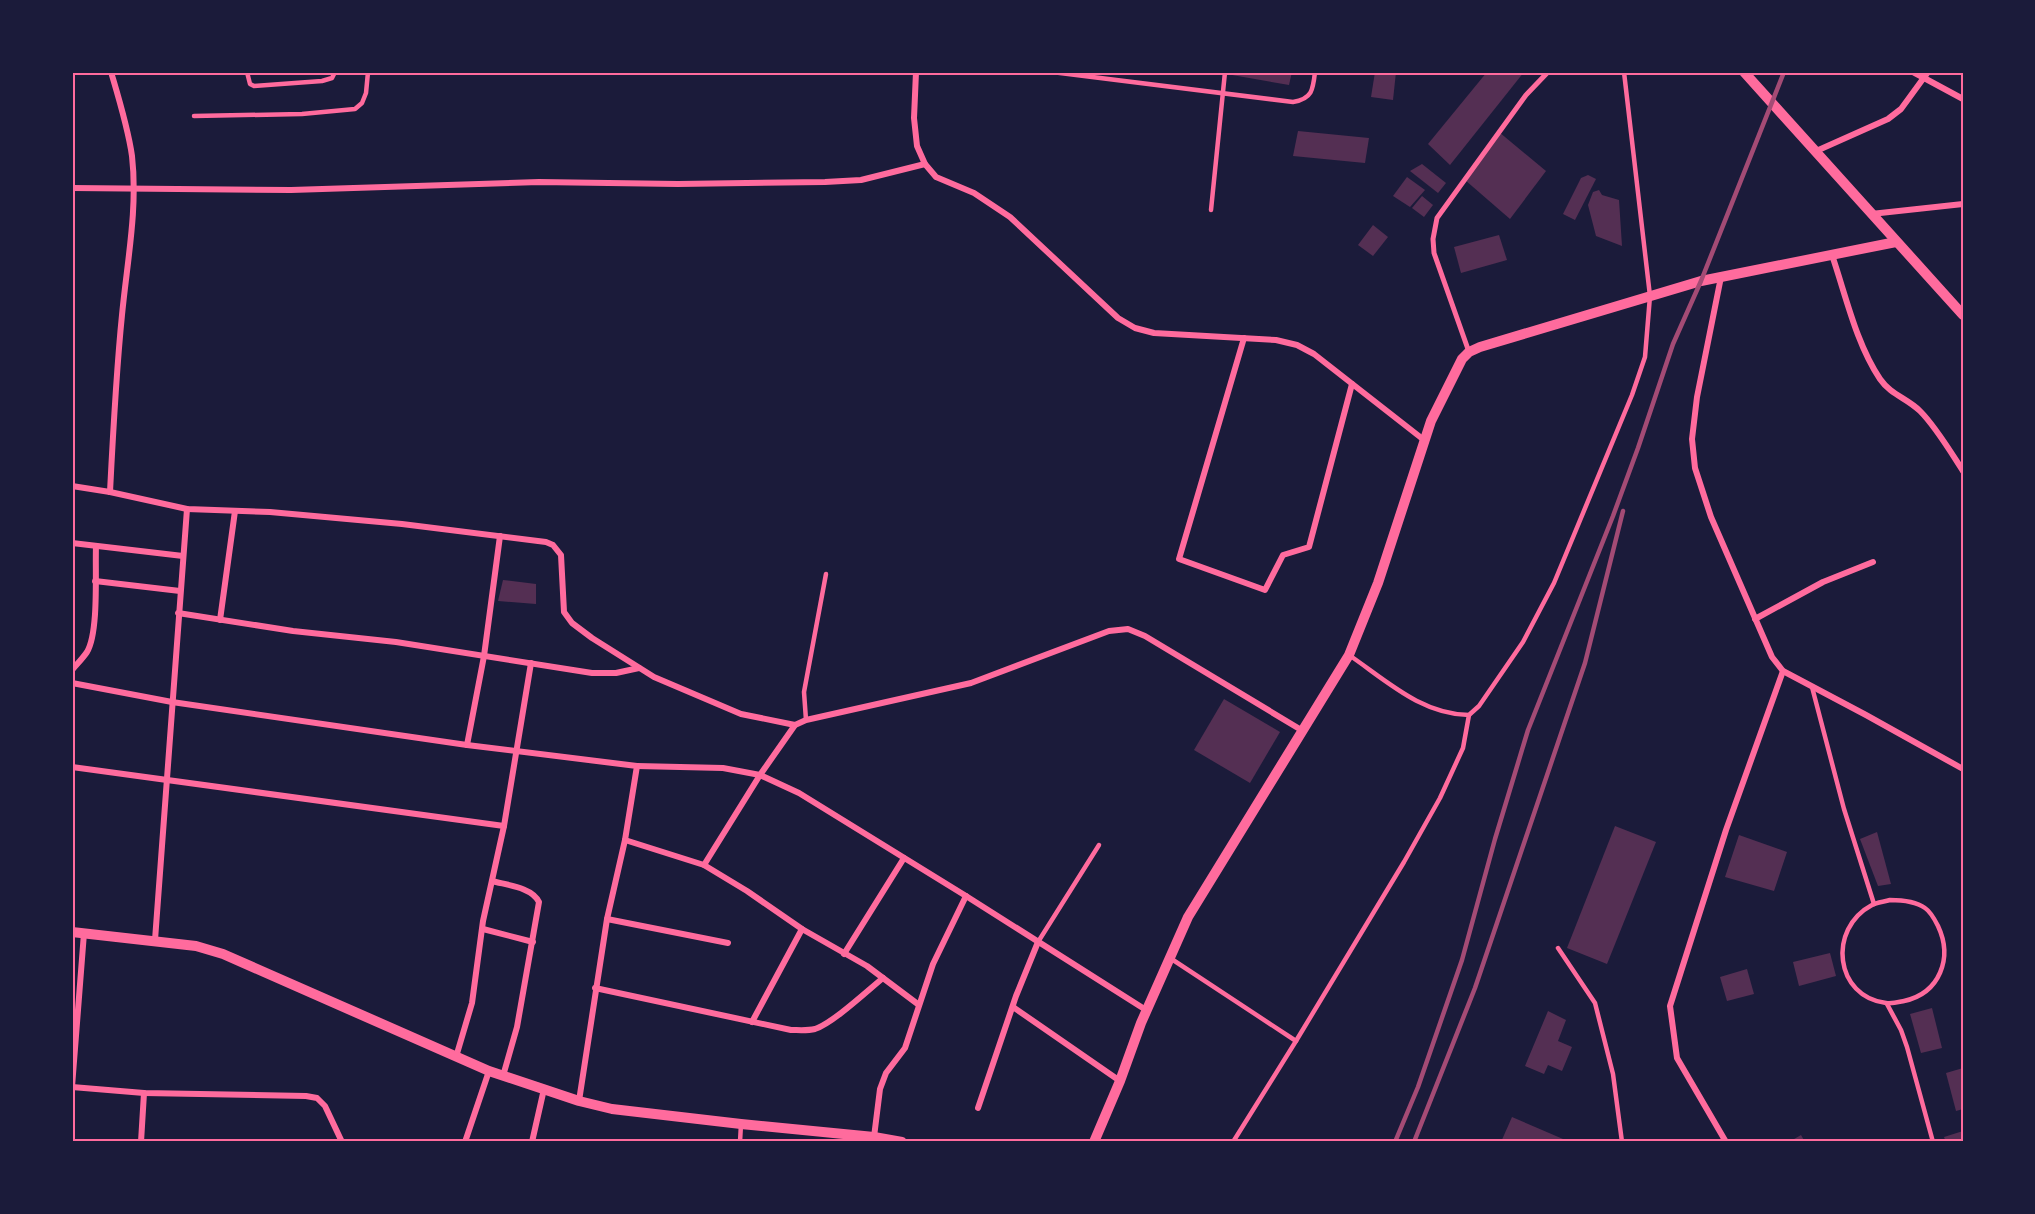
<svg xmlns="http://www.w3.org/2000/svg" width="2035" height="1214" font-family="'DejaVu Sans',sans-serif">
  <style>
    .building { fill: #542f53 }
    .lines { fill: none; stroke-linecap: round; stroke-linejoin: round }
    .service { stroke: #ff6b9d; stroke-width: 4.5 }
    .pedestrian { stroke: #ff6b9d; stroke-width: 5 }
    .minor { stroke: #ff6b9d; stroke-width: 6 }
    .tertiary { stroke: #ff6b9d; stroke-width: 10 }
    .rail { stroke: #a44b75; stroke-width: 4.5 }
    .neatline { fill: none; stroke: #ff6b9d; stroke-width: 2 }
  </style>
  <rect width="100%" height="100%" fill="#1b1b3a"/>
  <g class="building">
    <path d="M 1233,72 L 1292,72 L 1289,85 L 1232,75 Z"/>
    <path d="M 1375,72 L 1396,72 L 1393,100 L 1371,97 Z"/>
    <path d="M 1487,72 L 1524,72 L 1450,165 L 1428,144 Z"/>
    <path d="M 1298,131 L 1369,138 L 1365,163 L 1293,156 Z"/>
    <path d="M 1499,132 L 1546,171 L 1510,219 L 1465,180 Z"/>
    <path d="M 1422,164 L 1446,183 L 1438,193 L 1410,171 Z"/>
    <path d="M 1588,175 L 1596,179 L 1575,220 L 1563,214 L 1581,178 Z"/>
    <path d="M 1407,177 L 1425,190 L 1410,207 L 1393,196 Z"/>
    <path d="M 1599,190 L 1602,195 L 1619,200 L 1622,246 L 1596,236 L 1588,205 L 1593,192 Z"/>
    <path d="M 1422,196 L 1433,205 L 1424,217 L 1412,208 Z"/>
    <path d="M 1373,225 L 1388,237 L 1373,256 L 1358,245 Z"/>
    <path d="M 1499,235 L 1507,260 L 1461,273 L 1454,247 Z"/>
    <path d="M 503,580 L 536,584 L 536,604 L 498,601 Z"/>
    <path d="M 1224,699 L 1280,732 L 1250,783 L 1194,750 Z"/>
    <path d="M 1615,826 L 1656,842 L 1607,964 L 1567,948 Z"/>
    <path d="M 1877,832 L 1891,884 L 1878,886 L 1860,839 Z"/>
    <path d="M 1739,835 L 1787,852 L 1774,891 L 1725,877 Z"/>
    <path d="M 1830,953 L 1836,976 L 1799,986 L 1793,962 Z"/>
    <path d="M 1747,969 L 1754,994 L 1727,1001 L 1720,977 Z"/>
    <path d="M 1932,1008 L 1942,1048 L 1921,1053 L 1910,1014 Z"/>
    <path d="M 1548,1011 L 1566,1020 L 1558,1041 L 1572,1047 L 1562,1071 L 1548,1065 L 1544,1074 L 1525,1066 Z"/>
    <path d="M 1963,1068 L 1963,1109 L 1956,1111 L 1946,1073 Z"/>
    <path d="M 1512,1117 L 1570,1142 L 1501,1142 Z"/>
    <path d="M 1963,1131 L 1963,1142 L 1946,1142 L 1944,1137 Z"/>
    <path d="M 1801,1135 L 1805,1142 L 1789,1142 Z"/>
  </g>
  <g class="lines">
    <g class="service">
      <path d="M 247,72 L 250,84 L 254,86 L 322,81 L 332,78 L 335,72"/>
      <path d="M 1052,72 L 1293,102 C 1312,99 1313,90 1315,72"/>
      <path d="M 194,116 L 302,114 L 355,109 L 362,103 L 366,93 L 368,72"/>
      <path d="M 1211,210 L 1225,72"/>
      <path d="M 1349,655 C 1387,681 1421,714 1469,715 L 1479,706 L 1523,642 L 1554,583 L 1632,395 L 1645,357 L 1650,296 L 1624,72"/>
      <path d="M 1812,687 L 1844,809 L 1874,904"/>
      <path d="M 806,720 L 804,692 L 826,574"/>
      <path d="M 1890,900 C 1902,900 1915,901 1925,908 C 1931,912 1935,920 1938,926 C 1953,958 1940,993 1904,1001 C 1899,1002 1892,1004 1886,1003 C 1835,997 1827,929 1872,905 C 1877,902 1884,902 1890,900 Z"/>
      <path d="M 1038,942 L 1099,845"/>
      <path d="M 1558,948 L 1595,1003 L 1613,1074 L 1622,1142"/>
      <path d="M 1170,958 L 1296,1041 L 1404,862 L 1440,798 L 1463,748 L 1469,715"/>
      <path d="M 1887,1004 L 1901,1030 L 1907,1047 L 1933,1142"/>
      <path d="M 740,1142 L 741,1124"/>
      <path d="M 1233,1142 L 1296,1041"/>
    </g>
    <path class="pedestrian" d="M 1469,352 L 1434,253 L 1433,239 L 1437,218 L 1526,95 L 1548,72"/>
    <g class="minor">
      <path d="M 916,72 L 914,118 L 917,146 L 925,164 L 936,177 L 974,193 L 1010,217 L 1118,318 L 1135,328 L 1154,333 L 1276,340 L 1297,345 L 1314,354 L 1424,440"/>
      <path d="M 1913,72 L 1963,99"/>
      <path d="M 1814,152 L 1888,119 L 1901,109 L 1928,72"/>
      <path d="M 72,188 L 291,190 L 539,182 L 678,184 L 825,182 L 861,180 L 925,164"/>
      <path d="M 1871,214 L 1963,204"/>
      <path d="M 1832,255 C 1846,296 1856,343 1880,379 C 1891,395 1907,398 1920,411 C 1936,427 1950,451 1963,471"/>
      <path d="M 1721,277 L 1697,397 L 1692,439 L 1695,468 L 1711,517 L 1772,657 L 1783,671 L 1866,715 L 1963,769"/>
      <path d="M 1244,338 L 1179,559 L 1265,590 L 1283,555 L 1309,547 L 1352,384"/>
      <path d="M 72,486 L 110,492 L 187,509 L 270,512 L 402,524 L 546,542 L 553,545 L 561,555 L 564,612 L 572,623 L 592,638 L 654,677 L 741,714 L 795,725"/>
      <path d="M 110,492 C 113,433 116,374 122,315 C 127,262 138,209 132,156 C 128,128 119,99 111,72"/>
      <path d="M 72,543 L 183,556"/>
      <path d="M 95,581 L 180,591"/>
      <path d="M 178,613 L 293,631 L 396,642 L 592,673 L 616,673 L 639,668"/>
      <path d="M 1755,619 L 1823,582 L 1873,562"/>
      <path d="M 220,620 L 235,511"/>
      <path d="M 72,670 C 77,664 83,658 87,652 C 99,632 95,571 96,546"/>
      <path d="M 72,683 L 172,702 L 467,745 L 637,766 L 625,840 L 607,919 L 579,1101"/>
      <path d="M 467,745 L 484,656 L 500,536"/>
      <path d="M 637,766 L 723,768 L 760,775 L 799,793 L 966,896 L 1146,1010"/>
      <path d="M 72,767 L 504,826"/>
      <path d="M 625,840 L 704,865 L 747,891 L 802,929 L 752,1022"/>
      <path d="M 704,865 L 760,775 L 795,725 L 806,720 L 971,683 L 1109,631 L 1128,629 L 1145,636 L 1303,731"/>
      <path d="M 492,881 C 506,885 532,887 539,902 L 517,1027 L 503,1076"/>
      <path d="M 607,919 L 728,943"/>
      <path d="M 483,929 L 533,942"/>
      <path d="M 802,929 L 867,966 L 919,1005"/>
      <path d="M 155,940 L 187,509"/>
      <path d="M 844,954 L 904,858"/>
      <path d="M 595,988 L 791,1030 C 798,1030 807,1031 815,1029 C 833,1023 867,991 883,978"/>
      <path d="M 1013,1007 L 1120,1081"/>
      <path d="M 456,1057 L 472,1003 L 483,921 L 504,826 L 531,663"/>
      <path d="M 72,1087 L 144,1093 L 306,1096 L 317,1098 L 325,1106 L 342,1142"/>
      <path d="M 72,1087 L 84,933"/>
      <path d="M 978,1108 L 1016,996 L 1038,942"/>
      <path d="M 874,1137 L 880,1089 L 886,1073 L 905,1048 L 933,964 L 966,896"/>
      <path d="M 141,1142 L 144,1093"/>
      <path d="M 465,1142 L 489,1071"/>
      <path d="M 532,1142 L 544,1089"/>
      <path d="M 1726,1142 L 1677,1058 L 1670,1006 L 1726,830 L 1783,671"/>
    </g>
    <g class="tertiary">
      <path d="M 1744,72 L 1963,315"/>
      <path d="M 72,932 L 196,946 L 223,954 L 489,1071 L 579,1101 L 612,1109 L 741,1124 L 874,1137 L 902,1142"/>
      <path d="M 1094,1142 L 1120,1081 L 1141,1023 L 1188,917 L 1349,655 L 1378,583 L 1431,421 L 1462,359 L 1469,352 L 1480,347 L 1701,281 L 1896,242"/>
    </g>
    <g class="rail">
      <path d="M 1395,1142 L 1418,1087 L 1462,960 L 1495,839 L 1528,730 L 1613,516 L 1638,448 L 1673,344 L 1701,281 L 1784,72"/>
      <path d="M 1414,1142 L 1475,988 L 1585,663 L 1623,511"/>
    </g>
  </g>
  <rect width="2035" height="1214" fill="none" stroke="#1b1b3a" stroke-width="147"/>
  <rect x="74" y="74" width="1888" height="1066" class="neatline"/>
</svg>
